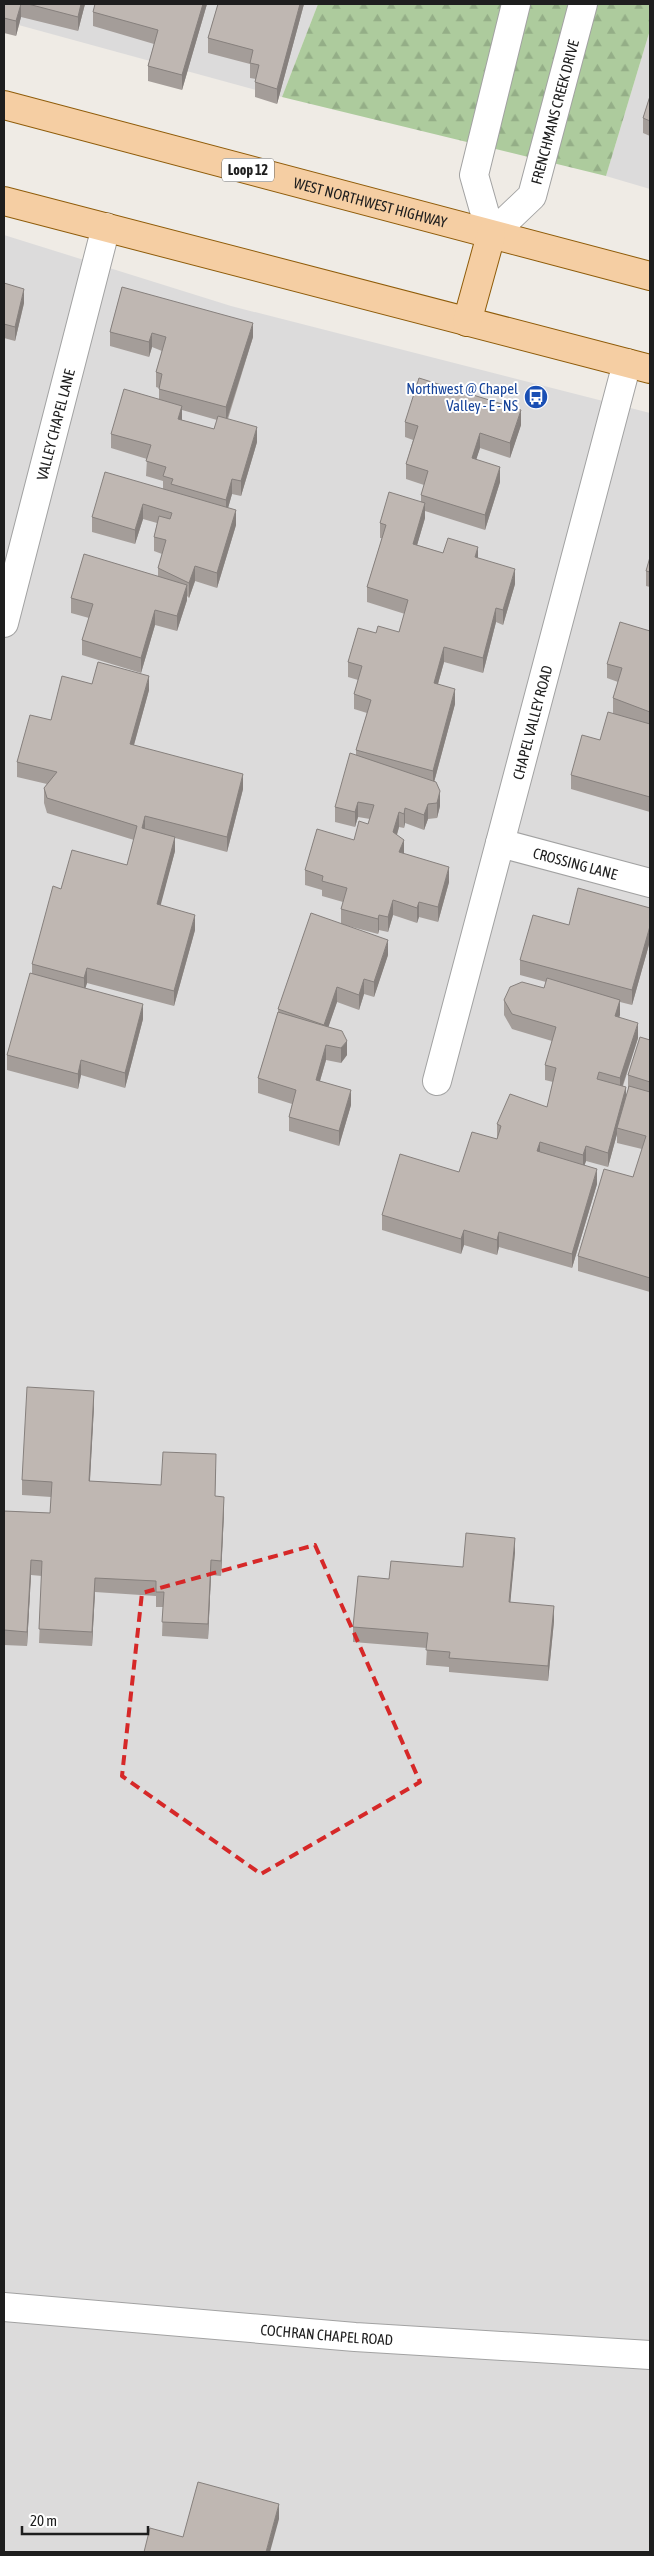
<svg xmlns="http://www.w3.org/2000/svg" width="654" height="2556" font-family="'Asap Condensed',sans-serif">
  <style>
    .residential { fill: #dcdbdb }
    .forest { fill: url(#forest-firs) }
    .lines { fill: none; stroke-linecap: round; stroke-linejoin: round }
    .minor-casing { stroke: #a2a2a2; stroke-width: 30 }
    .primary-casing { stroke: #8f5c0a; stroke-width: 30 }
    .minor { stroke: #fff; stroke-width: 28 }
    .primary { stroke: #f5cea3; stroke-width: 28 }
    .wall { fill: #a49d99; fill-rule: evenodd }
    .shaded-wall { fill: #86807d }
    .building { fill: #bfb7b2; stroke: #86807d }
    .marked { fill: none; stroke: #d62828; stroke-width: 4; stroke-dasharray: 10 6; stroke-linejoin: round }
    .labels { text-anchor: middle; dominant-baseline: central; stroke-width: 4; stroke-linejoin: round; paint-order: stroke }
    .shield { fill: #fff; stroke: #626262; stroke-width: 1 }
    .shield-label { font-size: 14px; font-weight: bold; fill: #1e1e1e }
    .street-label { font-size: 15px; fill: #1e1e1e; stroke: #fff }
    .transit-label { font-size: 15px; fill: #164399; stroke: #fff; text-anchor: end }
  </style>
  <defs>
    <pattern id="forest-firs" width="22" height="20" patternUnits="userSpaceOnUse" patternTransform="scale(1.25)"><rect width="22" height="20" fill="#adcb9d"/><path d="M5 1l3.5 6h-7zM16 11l3.5 6h-7z" fill="#94ae87"/></pattern>
  </defs>
  <rect width="100%" height="100%" fill="#efebe5"/>
  <g class="residential">
    <path d="M 4,4 L 318,4 L 282,97 L 4,21 Z"/>
    <path d="M 650,30 L 650,189 L 606,176 Z"/>
    <path d="M 4,235 L 231,306 L 650,413 L 650,2552 L 4,2552 Z"/>
  </g>
  <path class="forest" d="M 318,4 L 650,4 L 650,30 L 606,176 L 282,97 Z"/>
  <g class="lines">
    <g class="minor-casing">
      <g id="minor">
        <path id="s1" d="M 516,4 L 474,175 L 491,235 L 532,196 L 583,4"/>
        <path id="s2" d="M 4,623 L 106,227"/>
        <path id="s3" d="M 500,843 L 650,883"/>
        <path id="s4" d="M 437,1081 L 627,363"/>
        <path id="s5" d="M 4,2307 L 355,2337 L 650,2355"/>
      </g>
    </g>
    <g class="primary-casing">
      <g id="primary">
        <path id="s6" d="M 4,105 L 650,276"/>
        <path d="M 4,201 L 650,369"/>
        <path d="M 467,322 L 491,235"/>
      </g>
    </g>
    <use href="#minor" class="minor"/>
    <use href="#primary" class="primary"/>
  </g>
  <g class="wall">
    <path d="M 4,4 L 85,4 L 78,31 L 21,17 L 16,36 L 4,33 Z"/>
    <path d="M 207,4 L 182,90 L 148,81 L 148,66 L 154,44 L 93,26 L 93,12 Z"/>
    <path d="M 218,4 L 304,4 L 277,104 L 255,97 L 255,82 L 256,79 L 250,78 L 250,64 L 208,53 L 208,38 Z"/>
    <path d="M 650,96 L 650,136 L 643,133 L 643,118 Z"/>
    <path d="M 4,283 L 24,303 L 15,341 L 4,338 Z"/>
    <path d="M 122,287 L 253,337 L 228,419 L 257,442 L 241,496 L 232,494 L 228,508 L 236,525 L 217,588 L 195,581 L 189,598 L 187,596 L 187,600 L 177,631 L 155,625 L 141,673 L 82,655 L 82,640 L 89,618 L 71,613 L 71,598 L 158,576 L 158,568 L 162,554 L 154,551 L 154,537 L 157,523 L 143,519 L 135,544 L 92,532 L 92,517 L 163,489 L 163,481 L 146,476 L 147,459 L 111,448 L 111,434 L 159,399 L 159,388 L 156,387 L 156,372 L 162,351 L 152,347 L 149,357 L 110,346 L 110,332 ZM 182,410 L 217,420 L 214,429 L 182,420 Z"/>
    <path d="M 405,422 L 521,425 L 510,458 L 480,448 L 476,459 L 500,482 L 485,530 L 425,511 L 425,518 L 417,545 L 443,553 L 478,558 L 515,584 L 503,625 L 496,622 L 483,673 L 444,662 L 438,684 L 455,704 L 434,782 L 440,806 L 437,818 L 428,819 L 424,830 L 405,823 L 404,828 L 399,827 L 397,835 L 404,854 L 449,882 L 438,922 L 419,917 L 417,923 L 393,915 L 388,932 L 379,930 L 378,934 L 341,924 L 341,909 L 343,902 L 322,896 L 322,890 L 305,885 L 305,870 L 354,840 L 368,824 L 370,819 L 358,817 L 355,827 L 335,822 L 335,807 L 356,755 L 356,750 L 367,713 L 354,709 L 354,694 L 358,680 L 348,677 L 348,662 L 376,633 L 399,632 L 405,614 L 367,602 L 367,587 L 382,538 L 380,538 L 380,523 L 421,502 L 421,495 L 424,485 L 406,479 L 406,464 L 413,440 L 405,437 Z"/>
    <path d="M 650,557 L 650,587 L 646,586 L 646,571 Z"/>
    <path d="M 650,631 L 650,812 L 571,789 L 571,775 L 600,740 L 613,713 L 613,698 L 618,682 L 607,678 L 607,664 Z"/>
    <path d="M 92,684 L 149,690 L 134,745 L 243,789 L 227,852 L 175,838 L 175,851 L 160,905 L 195,930 L 174,1006 L 87,983 L 85,988 L 143,1019 L 125,1088 L 81,1075 L 78,1089 L 7,1070 L 7,1055 L 32,974 L 32,964 L 61,889 L 127,865 L 134,840 L 47,813 L 44,803 L 44,788 L 47,784 L 17,777 L 17,762 L 51,720 Z"/>
    <path d="M 650,908 L 650,941 L 632,1005 L 620,1002 L 619,1017 L 638,1038 L 623,1086 L 626,1096 L 628,1090 L 628,1075 L 650,1040 L 650,1292 L 578,1271 L 578,1256 L 633,1177 L 642,1149 L 617,1143 L 617,1134 L 608,1167 L 586,1161 L 584,1165 L 597,1184 L 572,1268 L 499,1247 L 497,1255 L 464,1245 L 461,1254 L 382,1230 L 382,1215 L 459,1172 L 497,1139 L 497,1124 L 547,1107 L 553,1082 L 545,1080 L 545,1065 L 552,1041 L 512,1029 L 504,1015 L 504,1000 L 544,988 L 546,982 L 520,975 L 520,960 L 569,925 Z"/>
    <path d="M 388,955 L 374,997 L 364,994 L 359,1010 L 337,1002 L 328,1027 L 347,1055 L 341,1063 L 326,1060 L 320,1081 L 351,1105 L 339,1146 L 289,1131 L 289,1117 L 292,1104 L 258,1093 L 258,1078 L 278,1012 L 278,1009 Z"/>
    <path d="M 94,1406 L 90,1481 L 161,1485 L 216,1469 L 215,1496 L 224,1512 L 221,1576 L 211,1575 L 208,1639 L 162,1636 L 163,1607 L 156,1607 L 156,1596 L 95,1592 L 92,1646 L 39,1643 L 42,1576 L 31,1575 L 27,1646 L 4,1645 L 4,1511 L 50,1513 L 51,1497 L 22,1495 L 22,1480 Z"/>
    <path d="M 515,1552 L 510,1602 L 554,1621 L 548,1681 L 449,1672 L 449,1667 L 426,1665 L 427,1648 L 353,1642 L 353,1627 L 389,1579 L 463,1567 Z"/>
  </g>
  <g class="shaded-wall">
    <path d="M 21,4 L 21,17 L 16,36 L 16,21 Z"/>
    <path d="M 81,4 L 85,4 L 78,31 L 78,17 Z"/>
    <path d="M 203,4 L 207,4 L 182,90 L 182,75 Z"/>
    <path d="M 300,4 L 304,4 L 277,104 L 277,89 Z"/>
    <path d="M 24,289 L 24,303 L 15,341 L 15,327 Z"/>
    <path d="M 253,323 L 253,337 L 226,422 L 226,407 Z"/>
    <path d="M 152,333 L 152,347 L 149,357 L 149,342 Z"/>
    <path d="M 182,406 L 182,421 L 178,419 Z"/>
    <path d="M 521,410 L 521,425 L 510,458 L 510,443 Z"/>
    <path d="M 257,427 L 257,442 L 241,496 L 241,481 Z"/>
    <path d="M 480,433 L 480,448 L 472,473 L 472,458 Z"/>
    <path d="M 500,467 L 500,482 L 485,530 L 485,515 Z"/>
    <path d="M 232,479 L 232,494 L 226,515 L 226,500 Z"/>
    <path d="M 425,503 L 425,518 L 413,559 L 413,544 Z"/>
    <path d="M 143,504 L 143,519 L 135,544 L 135,530 Z"/>
    <path d="M 236,510 L 236,525 L 217,588 L 217,573 Z"/>
    <path d="M 478,547 L 478,562 L 475,557 Z"/>
    <path d="M 195,566 L 195,581 L 189,598 L 189,583 Z"/>
    <path d="M 515,569 L 515,584 L 503,625 L 503,610 Z"/>
    <path d="M 187,585 L 187,600 L 177,631 L 177,616 Z"/>
    <path d="M 496,608 L 496,622 L 483,673 L 483,658 Z"/>
    <path d="M 155,610 L 155,625 L 141,673 L 141,658 Z"/>
    <path d="M 444,647 L 444,662 L 434,698 L 434,683 Z"/>
    <path d="M 149,676 L 149,690 L 130,759 L 130,744 Z"/>
    <path d="M 455,689 L 455,704 L 433,786 L 433,771 Z"/>
    <path d="M 243,774 L 243,789 L 227,852 L 227,837 Z"/>
    <path d="M 440,791 L 440,806 L 437,818 L 437,803 Z"/>
    <path d="M 358,802 L 358,817 L 355,827 L 355,812 Z"/>
    <path d="M 428,804 L 428,819 L 424,830 L 424,815 Z"/>
    <path d="M 405,808 L 405,823 L 404,828 L 404,814 Z"/>
    <path d="M 399,812 L 399,827 L 393,847 L 393,832 Z"/>
    <path d="M 145,816 L 145,831 L 142,828 Z"/>
    <path d="M 175,837 L 175,851 L 157,919 L 157,904 Z"/>
    <path d="M 404,840 L 404,855 L 399,852 Z"/>
    <path d="M 449,867 L 449,882 L 438,922 L 438,907 Z"/>
    <path d="M 393,900 L 393,915 L 388,932 L 388,917 Z"/>
    <path d="M 419,902 L 419,917 L 417,923 L 417,908 Z"/>
    <path d="M 195,915 L 195,930 L 174,1006 L 174,991 Z"/>
    <path d="M 379,915 L 379,930 L 378,934 L 378,919 Z"/>
    <path d="M 650,926 L 650,941 L 632,1005 L 632,990 Z"/>
    <path d="M 388,940 L 388,955 L 374,997 L 374,982 Z"/>
    <path d="M 87,968 L 87,983 L 84,993 L 84,978 Z"/>
    <path d="M 364,979 L 364,994 L 359,1010 L 359,995 Z"/>
    <path d="M 337,987 L 337,1002 L 324,1040 L 324,1025 Z"/>
    <path d="M 620,1000 L 620,1015 L 615,1031 L 615,1016 Z"/>
    <path d="M 143,1004 L 143,1019 L 125,1088 L 125,1073 Z"/>
    <path d="M 638,1023 L 638,1038 L 620,1093 L 620,1078 Z"/>
    <path d="M 347,1041 L 347,1055 L 341,1063 L 341,1048 Z"/>
    <path d="M 326,1045 L 326,1060 L 316,1094 L 316,1080 Z"/>
    <path d="M 81,1060 L 81,1075 L 78,1089 L 78,1074 Z"/>
    <path d="M 626,1087 L 626,1102 L 617,1128 L 617,1134 L 608,1167 L 608,1153 Z"/>
    <path d="M 351,1090 L 351,1105 L 339,1146 L 339,1131 Z"/>
    <path d="M 540,1142 L 540,1157 L 537,1151 Z"/>
    <path d="M 586,1146 L 586,1161 L 583,1170 L 583,1155 Z"/>
    <path d="M 597,1169 L 597,1184 L 572,1268 L 572,1254 Z"/>
    <path d="M 464,1230 L 464,1245 L 461,1254 L 461,1239 Z"/>
    <path d="M 499,1232 L 499,1247 L 497,1255 L 497,1240 Z"/>
    <path d="M 94,1391 L 94,1406 L 89,1496 L 89,1481 Z"/>
    <path d="M 224,1497 L 224,1512 L 221,1576 L 221,1561 Z"/>
    <path d="M 515,1538 L 515,1552 L 509,1617 L 509,1602 Z"/>
    <path d="M 31,1560 L 31,1575 L 27,1646 L 27,1632 Z"/>
    <path d="M 211,1560 L 211,1575 L 208,1639 L 208,1624 Z"/>
    <path d="M 95,1578 L 95,1592 L 92,1646 L 92,1632 Z"/>
    <path d="M 554,1606 L 554,1621 L 548,1681 L 548,1666 Z"/>
    <path d="M 279,2504 L 279,2519 L 270,2552 L 266,2552 Z"/>
  </g>
  <g class="building">
    <path d="M 4,4 L 21,4 L 16,21 L 4,18 Z"/>
    <path d="M 28,4 L 81,4 L 78,17 Z"/>
    <path d="M 95,4 L 203,4 L 182,75 L 148,66 L 158,30 L 93,12 Z"/>
    <path d="M 218,4 L 300,4 L 277,89 L 255,82 L 259,65 L 250,63 L 253,50 L 208,38 Z"/>
    <path d="M 650,96 L 650,121 L 643,118 Z"/>
    <path d="M 4,283 L 24,289 L 15,327 L 4,324 Z"/>
    <path d="M 122,287 L 253,323 L 226,407 L 159,389 L 162,374 L 156,372 L 166,337 L 152,333 L 149,342 L 110,332 Z"/>
    <path d="M 419,378 L 521,410 L 510,443 L 480,433 L 472,458 L 500,467 L 485,515 L 421,495 L 428,471 L 406,464 L 418,426 L 405,422 Z"/>
    <path d="M 124,389 L 182,406 L 178,419 L 214,429 L 218,416 L 257,427 L 241,481 L 232,479 L 226,500 L 171,484 L 173,479 L 163,476 L 166,467 L 146,461 L 151,445 L 111,434 Z"/>
    <path d="M 105,472 L 236,510 L 217,573 L 195,566 L 189,583 L 158,568 L 166,540 L 154,537 L 159,516 L 170,519 L 172,513 L 143,504 L 135,530 L 92,517 Z"/>
    <path d="M 389,492 L 425,503 L 413,544 L 443,553 L 448,538 L 478,547 L 475,557 L 515,569 L 503,610 L 496,608 L 483,658 L 444,647 L 434,683 L 455,689 L 433,771 L 356,750 L 371,700 L 354,694 L 362,666 L 348,662 L 358,628 L 376,633 L 378,626 L 399,632 L 408,600 L 367,587 L 386,525 L 380,523 Z"/>
    <path d="M 84,554 L 187,585 L 177,616 L 155,610 L 141,658 L 82,640 L 93,604 L 71,598 Z"/>
    <path d="M 650,557 L 650,572 L 646,571 Z"/>
    <path d="M 620,622 L 650,631 L 650,712 L 613,698 L 622,668 L 607,664 Z"/>
    <path d="M 98,662 L 149,676 L 130,744 L 243,774 L 227,837 L 145,816 L 142,828 L 175,837 L 157,904 L 195,915 L 174,991 L 87,968 L 84,978 L 32,964 L 53,886 L 61,889 L 72,850 L 127,865 L 137,826 L 47,798 L 44,788 L 57,772 L 17,762 L 30,715 L 51,720 L 62,676 L 92,684 Z"/>
    <path d="M 608,712 L 650,724 L 650,797 L 571,775 L 582,735 L 600,740 Z"/>
    <path d="M 350,753 L 436,782 L 440,791 L 437,803 L 428,804 L 424,815 L 405,808 L 404,814 L 399,812 L 393,832 L 404,840 L 399,852 L 449,867 L 438,907 L 419,902 L 417,908 L 393,900 L 388,917 L 379,915 L 378,919 L 341,909 L 347,888 L 322,881 L 323,876 L 305,870 L 317,829 L 354,840 L 359,821 L 368,824 L 374,805 L 358,802 L 355,812 L 335,807 Z"/>
    <path d="M 578,888 L 650,908 L 650,926 L 632,990 L 520,960 L 533,915 L 569,925 Z"/>
    <path d="M 311,913 L 388,940 L 374,982 L 364,979 L 359,995 L 337,987 L 324,1025 L 278,1009 Z"/>
    <path d="M 30,973 L 143,1004 L 125,1073 L 81,1060 L 78,1074 L 7,1055 Z"/>
    <path d="M 547,978 L 620,1000 L 615,1016 L 638,1023 L 620,1078 L 599,1072 L 597,1079 L 626,1087 L 608,1153 L 586,1146 L 583,1155 L 540,1142 L 537,1151 L 597,1169 L 572,1254 L 499,1232 L 497,1240 L 464,1230 L 461,1239 L 382,1215 L 400,1154 L 459,1172 L 472,1132 L 497,1139 L 501,1126 L 497,1124 L 510,1094 L 547,1107 L 556,1068 L 545,1065 L 556,1027 L 512,1014 L 504,1000 L 510,987 L 522,982 L 544,988 Z"/>
    <path d="M 278,1012 L 342,1031 L 347,1041 L 341,1048 L 326,1045 L 316,1080 L 351,1090 L 339,1131 L 289,1117 L 296,1090 L 258,1078 Z"/>
    <path d="M 640,1037 L 650,1040 L 650,1082 L 628,1075 Z"/>
    <path d="M 629,1086 L 650,1092 L 650,1278 L 578,1256 L 604,1169 L 633,1177 L 646,1136 L 617,1128 Z"/>
    <path d="M 27,1387 L 94,1391 L 89,1481 L 161,1485 L 163,1452 L 216,1454 L 215,1496 L 224,1497 L 221,1561 L 211,1560 L 208,1624 L 162,1622 L 164,1592 L 156,1592 L 156,1581 L 95,1578 L 92,1632 L 39,1629 L 42,1561 L 31,1560 L 27,1632 L 4,1630 L 4,1511 L 50,1513 L 52,1482 L 22,1480 Z"/>
    <path d="M 466,1533 L 515,1538 L 509,1602 L 554,1606 L 548,1666 L 449,1658 L 450,1652 L 426,1650 L 428,1633 L 353,1627 L 358,1576 L 389,1579 L 391,1561 L 463,1567 Z"/>
    <path d="M 198,2482 L 279,2504 L 266,2552 L 144,2552 L 150,2528 L 183,2537 Z"/>
  </g>
  <path class="marked" d="M 315,1545 L 420,1782 L 261,1874 L 122,1776 L 142,1593 Z"/>
  <defs>
    <g id="bus-disc" transform="scale(1.25)"><circle r="9.5" fill="#1a4fb4" stroke="#fff"/><path d="M-5-6H5V4H4V6H2V4H-2V6H-4V4H-5ZM-3.5-4V0h7V-4ZM-3.5 1.2v1.5H-2V1.2ZM2 1.2v1.5H3.5V1.2Z" fill="#fff"/></g>
  </defs>
  <g fill-rule="evenodd">
    <use href="#bus-disc" x="536" y="397"/>
  </g>
  <g class="labels">
    <rect class="shield" x="222" y="158.5" width="52" height="23" rx="4"/>
    <g class="shield-label">
      <text x="248" y="170">Loop 12</text>
    </g>
    <g class="street-label">
      <text stroke="none"><textPath href="#s1" startOffset="382">FRENCHMANS CREEK DRIVE</textPath></text>
      <text stroke="none"><textPath href="#s6" startOffset="379">WEST NORTHWEST HIGHWAY</textPath></text>
      <text stroke="none"><textPath href="#s2" startOffset="205">VALLEY CHAPEL LANE</textPath></text>
      <text stroke="none"><textPath href="#s4" startOffset="371">CHAPEL VALLEY ROAD</textPath></text>
      <text stroke="none"><textPath href="#s3" startOffset="78">CROSSING LANE</textPath></text>
      <text stroke="none"><textPath href="#s5" startOffset="324">COCHRAN CHAPEL ROAD</textPath></text>
    </g>
    <g class="transit-label">
      <text x="518" y="388">Northwest @ Chapel<tspan x="518" dy="17">Valley - E - NS</tspan></text>
    </g>
  </g>
  <rect width="654" height="2556" fill="none" stroke="#1e1e1e" stroke-width="10"/>
  <path d="M22 2526v8h126v-8" fill="none" stroke="#1e1e1e" stroke-width="2.5"/>
  <text x="30" y="2526" font-size="15" fill="#1e1e1e" stroke="#ffffff" stroke-width="4" paint-order="stroke">20 m</text>
</svg>
